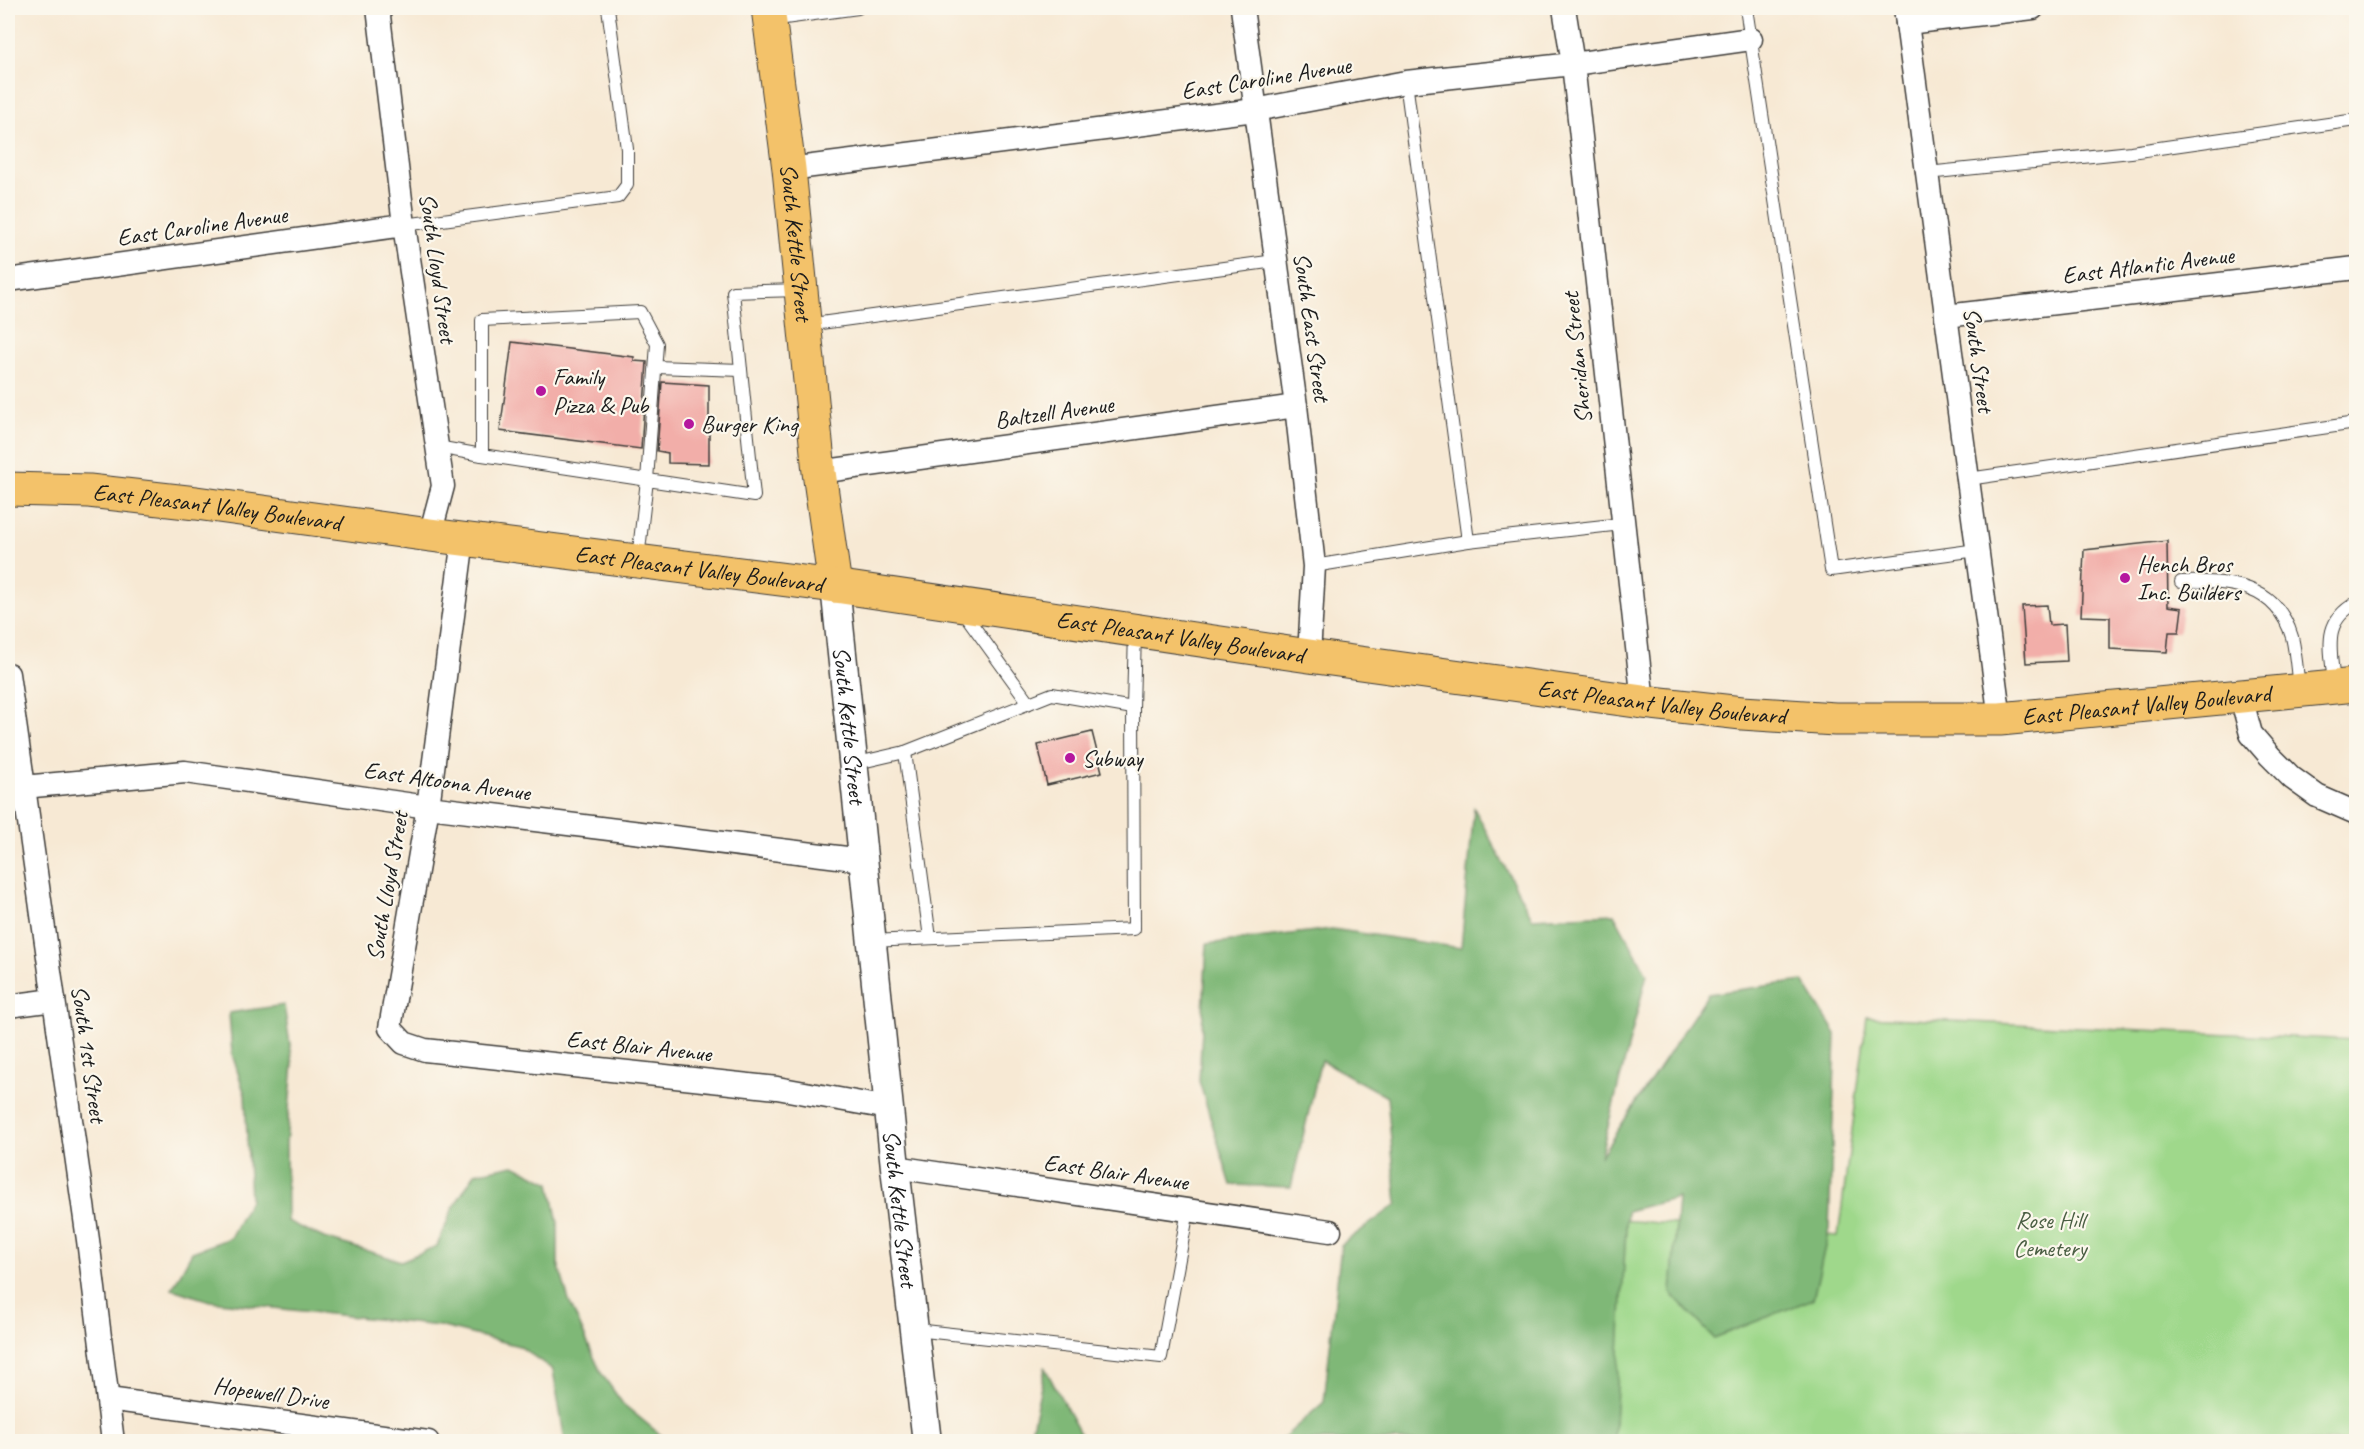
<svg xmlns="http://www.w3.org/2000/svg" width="2364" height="1449" font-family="Caveat,sans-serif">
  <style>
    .green { fill: #9fd88b; stroke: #5e7a54; stroke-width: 1.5 }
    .forest { fill: #7fb877; stroke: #4e6a4a; stroke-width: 1.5 }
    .building { fill: #f2aea9 }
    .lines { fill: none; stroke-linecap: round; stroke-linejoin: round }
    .service-casing { stroke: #3d3b38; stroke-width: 14 }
    .minor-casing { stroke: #3d3b38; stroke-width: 25 }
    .tertiary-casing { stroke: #3d3b38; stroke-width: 31 }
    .primary-casing { stroke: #3d3b38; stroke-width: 35 }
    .service { stroke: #fff; stroke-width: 12 }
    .minor { stroke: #fff; stroke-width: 22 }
    .tertiary { stroke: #fff; stroke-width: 28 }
    .primary { stroke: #f3c26a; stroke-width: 33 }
    .poi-dot { fill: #b5179e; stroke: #fbf7ec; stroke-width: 2 }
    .labels { text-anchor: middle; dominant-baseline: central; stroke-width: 4.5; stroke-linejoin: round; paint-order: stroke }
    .street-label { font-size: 24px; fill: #1c1c1c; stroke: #fbf7ec }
    .poi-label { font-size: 24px; fill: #1c1c1c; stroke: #fbf7ec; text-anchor: start }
    .park-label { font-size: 24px; fill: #4a5e43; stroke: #fbf7ec }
  </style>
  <rect width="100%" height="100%" fill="#fbf7ec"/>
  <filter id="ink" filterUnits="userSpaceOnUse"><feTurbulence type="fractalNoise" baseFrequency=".0167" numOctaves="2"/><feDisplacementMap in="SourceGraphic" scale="12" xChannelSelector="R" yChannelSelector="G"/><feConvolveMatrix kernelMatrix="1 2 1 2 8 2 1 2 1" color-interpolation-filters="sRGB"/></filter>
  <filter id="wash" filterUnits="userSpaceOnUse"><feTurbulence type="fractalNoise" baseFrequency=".008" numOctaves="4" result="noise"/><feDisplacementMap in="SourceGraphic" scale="24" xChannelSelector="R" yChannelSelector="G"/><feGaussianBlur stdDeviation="1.35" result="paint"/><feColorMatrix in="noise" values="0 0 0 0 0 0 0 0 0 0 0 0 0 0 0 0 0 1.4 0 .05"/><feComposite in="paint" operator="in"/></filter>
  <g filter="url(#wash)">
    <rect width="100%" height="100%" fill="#f7e9d4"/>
    <path class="green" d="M 1867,1017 L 2356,1040 L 2356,1441 L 1584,1442 L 1620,1220 L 1838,1236 Z"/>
    <g class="forest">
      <path d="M 1474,808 L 1532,918 L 1614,914 L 1647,974 L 1600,1157 L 1708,994 L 1803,981 L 1836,1034 L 1829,1229 L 1813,1299 L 1714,1338 L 1671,1293 L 1678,1198 L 1627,1211 L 1614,1441 L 1280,1441 L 1324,1402 L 1341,1245 L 1397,1204 L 1387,1097 L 1321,1060 L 1291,1187 L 1231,1185 L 1199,1081 L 1207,944 L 1332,929 L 1461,948 Z"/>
      <path d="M 284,1005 L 293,1064 L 286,1143 L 287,1221 L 324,1238 L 401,1261 L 437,1246 L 453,1208 L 475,1173 L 514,1165 L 550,1183 L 558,1223 L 558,1263 L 569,1301 L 601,1373 L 623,1404 L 668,1441 L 565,1441 L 553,1370 L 519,1346 L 439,1326 L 210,1301 L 172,1289 L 192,1252 L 230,1238 L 250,1200 L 245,1095 L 232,1054 L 229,1013 Z"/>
      <path d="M 1045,1368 L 1084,1441 L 1029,1441 Z"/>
    </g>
    <g id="blocks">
      <g class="building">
        <path d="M 512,342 L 634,357 L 634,361 L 647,362 L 641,449 L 500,431 Z"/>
        <path d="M 662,382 L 709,385 L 709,464 L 668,463 L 668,453 L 657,451 Z"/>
        <path d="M 2167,541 L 2168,606 L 2182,608 L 2179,632 L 2169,632 L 2167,652 L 2110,649 L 2110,617 L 2081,616 L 2084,550 Z"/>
        <path d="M 2047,605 L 2049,625 L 2065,624 L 2067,661 L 2026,663 L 2022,606 Z"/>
        <path d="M 1092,732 L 1102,772 L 1047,785 L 1038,745 Z"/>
      </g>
    </g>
  </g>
  <g filter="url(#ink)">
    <use href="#blocks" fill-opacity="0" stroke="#3d3b38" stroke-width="1.5"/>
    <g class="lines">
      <g class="service-casing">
        <g id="service">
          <path d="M 1746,8 L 1831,570 L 1977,550"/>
          <path d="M 770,20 L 858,8"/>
          <path d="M 1406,82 L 1468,541"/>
          <path d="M 1927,173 L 2131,152 L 2356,120"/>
          <path d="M 404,225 L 618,197 L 627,185 L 627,149 L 608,8"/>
          <path d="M 806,325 L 1275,261"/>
          <path d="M 656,367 L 741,370"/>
          <path d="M 437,447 L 482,455"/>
          <path d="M 1968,479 L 2356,423"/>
          <path d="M 638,559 L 647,480 L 657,344 L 640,312 L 482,320 L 482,455 L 754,496 L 733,292 L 799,290"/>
          <path d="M 1314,566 L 1468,541 L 1622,524"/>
          <path d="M 2181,582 C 2229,581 2276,583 2292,637 C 2296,654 2297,672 2299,688"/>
          <path d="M 961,609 L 1029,703"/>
          <path d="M 2334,686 C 2332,651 2320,623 2356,603"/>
          <path d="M 1133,708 L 1135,631"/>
          <path d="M 905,752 L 930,938"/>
          <path d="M 853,764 L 905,752 L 1052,694 L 1133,708 L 1134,929 L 871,941"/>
          <path d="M 915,1330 L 1161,1357 L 1188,1210"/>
        </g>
      </g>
      <g class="minor-casing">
        <g id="minor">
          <path d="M 378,8 L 404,225 L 443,486 L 430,535"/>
          <path d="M 1242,8 L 1296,406 L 1314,566 L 1309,656"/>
          <path d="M 1564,8 L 1573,64 L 1643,702"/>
          <path d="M 1905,8 L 2000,719"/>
          <path d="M 1907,23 L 2033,8"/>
          <path d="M 789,169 L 1255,110 L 1406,82 L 1573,64 L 1751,39"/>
          <path d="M 8,280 L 404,225"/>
          <path d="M 1946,316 L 2356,268"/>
          <path d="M 819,472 L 1296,406"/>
          <path d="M 463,539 L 428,807 L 390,1028 L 404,1043 L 425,1050 L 777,1088 L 889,1108"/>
          <path d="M 8,674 L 88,1240 L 113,1442"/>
          <path d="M 2241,697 L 2251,734 L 2270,756 L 2292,778 L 2317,796 L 2356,813"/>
          <path d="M 23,787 L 185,772 L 428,807 L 863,860"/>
          <path d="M 8,1006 L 54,1000"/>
          <path d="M 895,1167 L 1330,1231"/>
          <path d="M 108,1399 L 428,1442"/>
        </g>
      </g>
      <g class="tertiary-casing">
        <g id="tertiary">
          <path id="s1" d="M 835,586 L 895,1167 L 927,1442"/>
        </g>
      </g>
      <g class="primary-casing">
        <g id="primary">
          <path id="s2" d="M 768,8 L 789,169 L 819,472 L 835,586"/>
          <path id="s3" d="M 8,489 L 89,491 L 196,503 L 430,535 L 835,586 L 1309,656 L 1643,702 L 1742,713 L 1835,719 L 2000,719 L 2356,685"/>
        </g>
      </g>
      <use href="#service" class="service"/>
      <use href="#minor" class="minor"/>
      <use href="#tertiary" class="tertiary"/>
      <use href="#primary" class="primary"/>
    </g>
  </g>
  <g class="poi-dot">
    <circle cx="541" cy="391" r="6"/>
    <circle cx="689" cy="424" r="6"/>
    <circle cx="2125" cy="578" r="6"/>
    <circle cx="1070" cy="758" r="6"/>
  </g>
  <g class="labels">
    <g class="street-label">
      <text transform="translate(1266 78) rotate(-9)">East Caroline Avenue</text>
      <text transform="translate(202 226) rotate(-8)">East Caroline Avenue</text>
      <text stroke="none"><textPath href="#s2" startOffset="236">South Kettle Street</textPath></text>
      <text transform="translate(2148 265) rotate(-7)">East Atlantic Avenue</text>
      <text transform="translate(438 268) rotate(82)">South Lloyd Street</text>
      <text transform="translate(1312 327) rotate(82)">South East Street</text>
      <text transform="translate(1577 358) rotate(-96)">Sheridan Street</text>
      <text transform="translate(1979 360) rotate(82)">South Street</text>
      <text transform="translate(1054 412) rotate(-8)">Baltzell Avenue</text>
      <text stroke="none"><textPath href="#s3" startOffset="210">East Pleasant Valley Boulevard</textPath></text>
      <text stroke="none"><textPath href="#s3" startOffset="696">East Pleasant Valley Boulevard</textPath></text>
      <text stroke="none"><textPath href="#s3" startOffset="1182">East Pleasant Valley Boulevard</textPath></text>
      <text stroke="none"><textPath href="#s3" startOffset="1668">East Pleasant Valley Boulevard</textPath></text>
      <text stroke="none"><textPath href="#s3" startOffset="2154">East Pleasant Valley Boulevard</textPath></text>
      <text stroke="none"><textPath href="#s1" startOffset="140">South Kettle Street</textPath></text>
      <text transform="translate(447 781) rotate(8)">East Altoona Avenue</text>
      <text transform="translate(387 886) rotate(-80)">South Lloyd Street</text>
      <text transform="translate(639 1046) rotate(6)">East Blair Avenue</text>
      <text transform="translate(89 1054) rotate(82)">South 1st Street</text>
      <text transform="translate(1116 1172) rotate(8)">East Blair Avenue</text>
      <text stroke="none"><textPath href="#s1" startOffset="626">South Kettle Street</textPath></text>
      <text transform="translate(271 1393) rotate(8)">Hopewell Drive</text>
    </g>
    <g class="poi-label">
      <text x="553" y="377">Family<tspan x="553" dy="28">Pizza &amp; Pub</tspan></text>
      <text x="701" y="424">Burger King</text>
      <text x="2137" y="564">Hench Bros<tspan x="2137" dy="28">Inc. Builders</tspan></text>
      <text x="1082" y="758">Subway</text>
    </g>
    <g class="park-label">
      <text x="2050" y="1220">Rose Hill<tspan x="2050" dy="28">Cemetery</tspan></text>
    </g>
  </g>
  <rect width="2364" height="1449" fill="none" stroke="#fbf7ec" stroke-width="30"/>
</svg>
